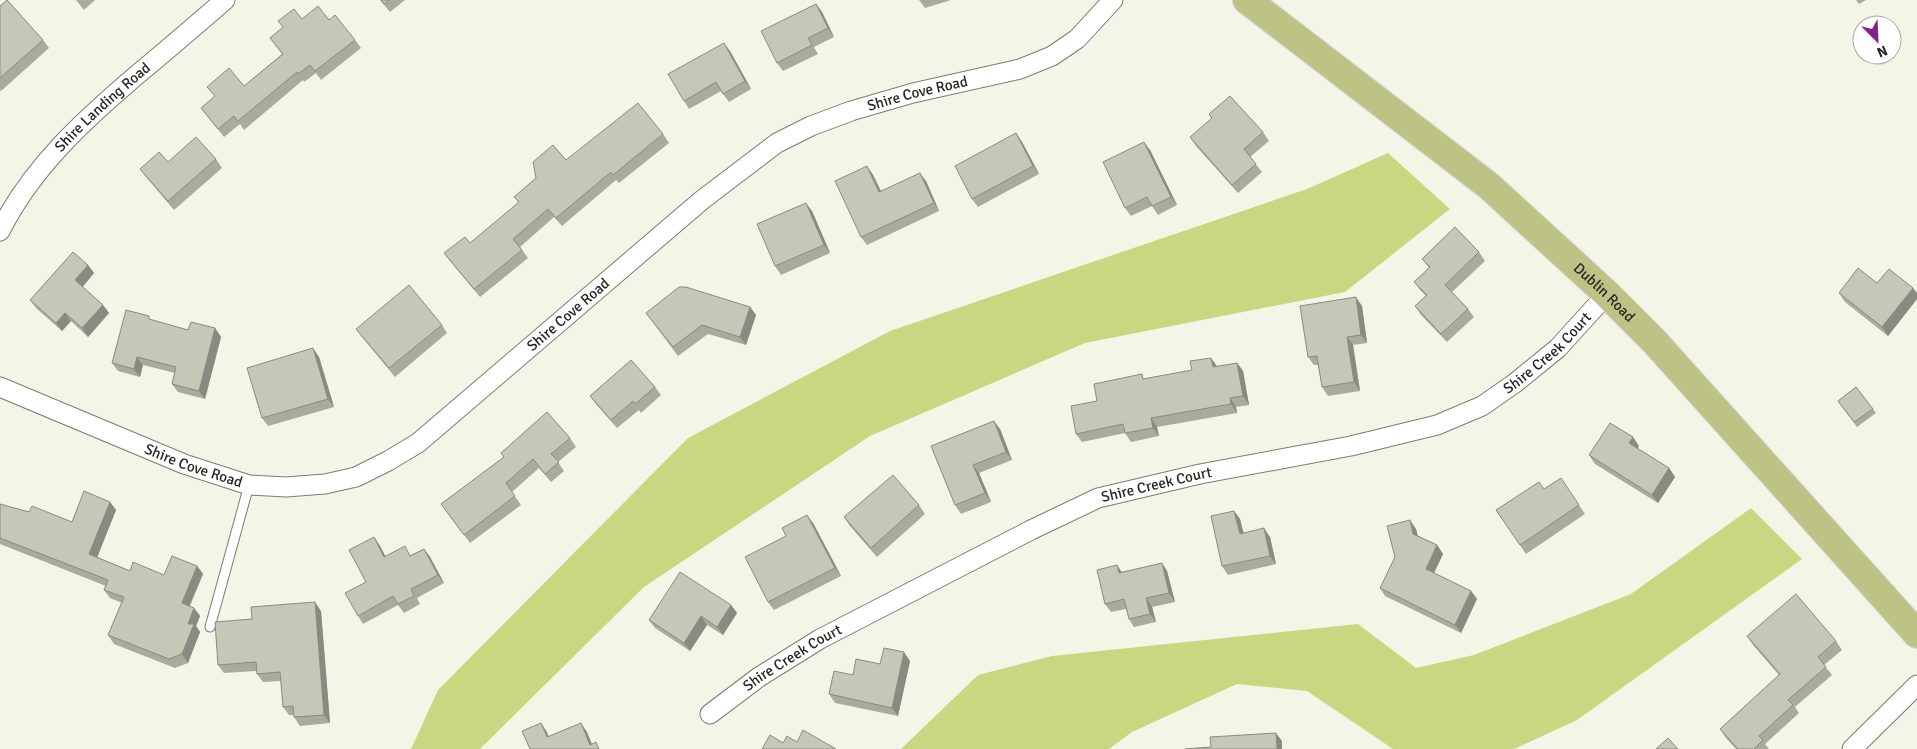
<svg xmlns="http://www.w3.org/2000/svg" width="1917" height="749" font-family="Signika,sans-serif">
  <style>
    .green { fill: #cad680 }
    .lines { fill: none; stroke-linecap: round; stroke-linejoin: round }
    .lane-casing { stroke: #7b7d6e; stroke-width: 11 }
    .street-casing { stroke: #7b7d6e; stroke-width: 21 }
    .primary-casing { stroke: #d8d8d7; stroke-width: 30 }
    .lane { stroke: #fff; stroke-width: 9 }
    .street { stroke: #fff; stroke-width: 19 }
    .primary { stroke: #bcc384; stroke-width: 28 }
    .wall { fill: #a9ab9d }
    .shaded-wall { fill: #8a8b80 }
    .building { fill: #c5c7b7; stroke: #8a8b80 }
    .labels { text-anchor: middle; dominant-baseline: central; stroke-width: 5; stroke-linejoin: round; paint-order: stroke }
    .street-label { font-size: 15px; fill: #252620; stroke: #fff }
  </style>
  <rect width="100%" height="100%" fill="#f3f6e6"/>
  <g class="green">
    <path d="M 1388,153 L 1450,209 L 1345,292 L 1085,343 L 870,436 L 644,587 L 480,749 L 411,749 L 438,690 L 688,438 L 890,331 L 1307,189 Z"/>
    <path d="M 1751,508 L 1802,559 L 1577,720 L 1514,749 L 1393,749 L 1307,691 L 1237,684 L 1132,732 L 1109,749 L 901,749 L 978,675 L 1052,656 L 1358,624 L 1416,668 L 1474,655 L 1631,594 Z"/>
  </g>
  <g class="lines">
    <g class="lane-casing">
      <path id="lane" d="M 210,627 L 249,485"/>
    </g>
    <g class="street-casing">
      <g id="street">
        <path id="s1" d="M 0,231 C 32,167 84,120 138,74 C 167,50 196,25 225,0"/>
        <path id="s2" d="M 0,387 L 184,464 L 249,485 L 286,487 L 325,484 L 356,477 L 388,461 L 418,443 L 702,200 L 777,143 L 811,126 L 851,111 L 913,93 L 1020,69 L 1052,56 L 1077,39 L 1113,0"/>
        <path id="s3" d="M 710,714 L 759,677 L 820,639 L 1031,530 L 1098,498 L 1200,474 L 1351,446 L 1437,425 L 1482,406 L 1515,383 L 1558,348 L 1607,294"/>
        <path d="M 1852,749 L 1917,685"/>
      </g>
    </g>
    <g class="primary-casing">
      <g id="primary">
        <path id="s4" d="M 1247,0 L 1489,186 L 1607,294 L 1654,341 L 1917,634"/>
      </g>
    </g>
    <use href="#lane" class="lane"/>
    <use href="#street" class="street"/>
    <use href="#primary" class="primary"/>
  </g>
  <g class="wall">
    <path d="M 76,0 L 95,0 L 84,10 Z"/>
    <path d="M 380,0 L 405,0 L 390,12 Z"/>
    <path d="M 919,0 L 951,0 L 925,8 Z"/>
    <path d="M 1856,0 L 1866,0 L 1859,4 Z"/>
    <path d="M 816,4 L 822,12 L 834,37 L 814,47 L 818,54 L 783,71 L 777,63 Z"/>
    <path d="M 0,6 L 43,40 L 49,48 L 1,91 L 0,90 Z"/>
    <path d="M 302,19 L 329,20 L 355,40 L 361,48 L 321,80 L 316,73 L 304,82 L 303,80 L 244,130 L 240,124 L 224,137 L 201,108 L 215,96 L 207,87 L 244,86 L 282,54 L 270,38 Z"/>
    <path d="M 730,51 L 751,89 L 729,102 L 721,91 L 689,109 L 684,101 Z"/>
    <path d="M 1209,114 L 1263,132 L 1269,141 L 1250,157 L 1262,172 L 1238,193 L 1196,146 L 1190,137 L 1212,119 Z"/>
    <path d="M 1016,133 L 1022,142 L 1039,174 L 978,207 L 972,199 Z"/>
    <path d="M 663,134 L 669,143 L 619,183 L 616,180 L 562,226 L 554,217 L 520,247 L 528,258 L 480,297 L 450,261 L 444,253 L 470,243 L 519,203 L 514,197 L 566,160 Z"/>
    <path d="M 1150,150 L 1177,205 L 1158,215 L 1152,206 L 1131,216 L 1125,208 Z"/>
    <path d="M 216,159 L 222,168 L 174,210 L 146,177 L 140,169 L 168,162 Z"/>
    <path d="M 867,166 L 873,175 L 881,191 L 926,181 L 939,211 L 867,245 L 861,237 Z"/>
    <path d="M 812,211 L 830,253 L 781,275 L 775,266 Z"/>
    <path d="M 1479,252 L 1485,261 L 1452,292 L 1468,309 L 1474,317 L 1447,342 L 1421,315 L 1415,306 L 1426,296 L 1420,290 L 1414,282 L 1429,268 L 1422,259 Z"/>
    <path d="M 88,265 L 94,273 L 83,287 L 103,305 L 109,313 L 88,337 L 71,321 L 62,331 L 36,308 L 30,300 Z"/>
    <path d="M 1877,283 L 1913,288 L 1917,293 L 1917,299 L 1888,336 L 1845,302 L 1839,293 Z"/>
    <path d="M 1362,306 L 1367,343 L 1353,345 L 1360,391 L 1328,396 L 1322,387 L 1318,365 L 1314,365 L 1308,357 Z"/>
    <path d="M 750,307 L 756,315 L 746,345 L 708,334 L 678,356 L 646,313 Z"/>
    <path d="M 152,320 L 188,330 L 215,328 L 221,337 L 205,399 L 178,392 L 172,384 L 175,373 L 143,365 L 140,377 L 118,371 L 112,363 Z"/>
    <path d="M 442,325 L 447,333 L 395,377 L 362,337 L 356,329 Z"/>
    <path d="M 319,357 L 334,407 L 268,426 L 262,418 Z"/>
    <path d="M 1237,363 L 1243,371 L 1249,405 L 1236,407 L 1237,413 L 1157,427 L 1159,436 L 1131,442 L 1125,433 L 1082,442 L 1076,434 L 1097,401 L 1145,379 Z"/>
    <path d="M 655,387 L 661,395 L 641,413 L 639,410 L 617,428 L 596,404 L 590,396 Z"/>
    <path d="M 1856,387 L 1876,413 L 1857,427 L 1838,401 Z"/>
    <path d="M 1000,429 L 1012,460 L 979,473 L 991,502 L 961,514 L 955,505 L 931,446 Z"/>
    <path d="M 570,438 L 576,447 L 558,462 L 564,471 L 551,482 L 539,468 L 512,492 L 521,505 L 470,543 L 441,504 L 504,457 L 501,453 Z"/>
    <path d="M 1639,446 L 1637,448 L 1669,468 L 1675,477 L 1658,503 L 1595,464 L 1589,455 Z"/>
    <path d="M 1561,478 L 1585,514 L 1526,554 L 1496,510 L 1544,489 Z"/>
    <path d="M 110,502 L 116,510 L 97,557 L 130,571 L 164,575 L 197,566 L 203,574 L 190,606 L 194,608 L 200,616 L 196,626 L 200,632 L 188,663 L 175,668 L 114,644 L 108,635 L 122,603 L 110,598 L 104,590 L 106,586 L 0,544 L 0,504 L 29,512 L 72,522 Z"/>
    <path d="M 919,505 L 925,514 L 877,557 L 850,526 L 844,517 Z"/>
    <path d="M 1234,511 L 1240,519 L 1243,533 L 1270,537 L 1276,564 L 1228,575 L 1222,566 Z"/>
    <path d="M 813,523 L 841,576 L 774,610 L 768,602 Z"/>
    <path d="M 1416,529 L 1418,536 L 1437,545 L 1443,554 L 1434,573 L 1471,591 L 1477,599 L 1461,633 L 1385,596 L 1380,588 Z"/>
    <path d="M 374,537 L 380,546 L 385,556 L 411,555 L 424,549 L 430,557 L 444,583 L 417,598 L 420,604 L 404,613 L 398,605 L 363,624 L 358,616 L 366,582 Z"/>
    <path d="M 1162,563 L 1167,571 L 1175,602 L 1152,607 L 1156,622 L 1134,627 L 1129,619 L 1126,609 L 1111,612 L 1105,604 L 1122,572 Z"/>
    <path d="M 731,605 L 737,613 L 723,635 L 707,625 L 690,651 L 655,628 L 649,620 Z"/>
    <path d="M 321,611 L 330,723 L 300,726 L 294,717 L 294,715 L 289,715 L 283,707 L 281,681 L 263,682 L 257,674 L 257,671 L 224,673 L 218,665 L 252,619 Z"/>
    <path d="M 1747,636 L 1836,641 L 1842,650 L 1824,665 L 1832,675 L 1795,707 L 1799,713 L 1765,744 L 1769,749 L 1736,749 L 1726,738 L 1720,729 L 1779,675 L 1753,645 Z"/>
    <path d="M 910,661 L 898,716 L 835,703 L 829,694 L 853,675 L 880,664 Z"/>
  </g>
  <g class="shaded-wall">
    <path d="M 816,4 L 822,12 L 834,37 L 828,28 Z"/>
    <path d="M 724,43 L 730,51 L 751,89 L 745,81 Z"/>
    <path d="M 1016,133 L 1022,142 L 1039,174 L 1033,166 Z"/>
    <path d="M 1144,142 L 1150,150 L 1177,205 L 1171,197 Z"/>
    <path d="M 867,166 L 873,175 L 885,200 L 879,192 Z"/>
    <path d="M 920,173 L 926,181 L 939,211 L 934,203 Z"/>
    <path d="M 806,203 L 812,211 L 830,253 L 824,245 Z"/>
    <path d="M 88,265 L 94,273 L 81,288 L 75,280 Z"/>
    <path d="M 1913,288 L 1917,293 L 1917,299 L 1888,336 L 1882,327 Z"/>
    <path d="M 1356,297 L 1362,306 L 1367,343 L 1361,335 Z"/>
    <path d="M 103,305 L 109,313 L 88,337 L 82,328 Z"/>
    <path d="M 750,307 L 756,315 L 746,345 L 740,337 Z"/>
    <path d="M 65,313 L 71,321 L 62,331 L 56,323 Z"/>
    <path d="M 215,328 L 221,337 L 205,399 L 199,391 Z"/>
    <path d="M 1347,337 L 1353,345 L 1360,391 L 1354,382 Z"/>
    <path d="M 313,348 L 319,357 L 334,407 L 328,399 Z"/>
    <path d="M 137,357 L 143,365 L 140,377 L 134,369 Z"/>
    <path d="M 1211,358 L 1217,366 L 1213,367 Z"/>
    <path d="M 1237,363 L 1243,371 L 1249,405 L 1243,396 Z"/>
    <path d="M 1230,398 L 1236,407 L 1237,413 L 1231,404 Z"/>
    <path d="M 1151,418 L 1157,427 L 1159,436 L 1153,428 Z"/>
    <path d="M 994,421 L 1000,429 L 1012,460 L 1006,452 Z"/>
    <path d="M 1633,437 L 1639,446 L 1635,452 L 1629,443 Z"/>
    <path d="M 973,465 L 979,473 L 991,502 L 985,493 Z"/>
    <path d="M 1669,468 L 1675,477 L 1658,503 L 1652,495 Z"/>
    <path d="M 110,502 L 116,510 L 95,563 L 89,554 Z"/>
    <path d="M 1234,511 L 1240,519 L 1246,542 L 1240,534 Z"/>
    <path d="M 807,515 L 813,523 L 841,576 L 835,568 Z"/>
    <path d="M 1410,520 L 1416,529 L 1419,542 L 1413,534 Z"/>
    <path d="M 1264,528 L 1270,537 L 1276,564 L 1270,556 Z"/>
    <path d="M 374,537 L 380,546 L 390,565 L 384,557 Z"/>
    <path d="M 1437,545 L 1443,554 L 1432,577 L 1426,569 Z"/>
    <path d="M 424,549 L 430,557 L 444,583 L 438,575 Z"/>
    <path d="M 1162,563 L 1167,571 L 1175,602 L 1169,593 Z"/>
    <path d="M 1117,565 L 1123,574 L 1119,573 Z"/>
    <path d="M 197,566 L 203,574 L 187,611 L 182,603 Z"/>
    <path d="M 1471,591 L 1477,599 L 1461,633 L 1455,625 Z"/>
    <path d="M 1146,598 L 1152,607 L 1156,622 L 1150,614 Z"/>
    <path d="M 315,602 L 321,611 L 330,723 L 324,715 Z"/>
    <path d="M 731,605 L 737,613 L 723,635 L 717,627 Z"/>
    <path d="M 194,608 L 200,616 L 196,626 L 200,632 L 188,663 L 182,654 L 188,624 Z"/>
    <path d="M 701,616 L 707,625 L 690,651 L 684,643 Z"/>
    <path d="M 904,652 L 910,661 L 898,716 L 892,708 Z"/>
    <path d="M 541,723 L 547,732 L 552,746 L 547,737 Z"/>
    <path d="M 581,723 L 587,732 L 594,749 L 590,745 Z"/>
    <path d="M 1276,733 L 1282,741 L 1282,749 L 1277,749 Z"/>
  </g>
  <g class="building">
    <path d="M 7,0 L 43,40 L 0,78 L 0,6 Z"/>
    <path d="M 381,0 L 389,0 L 384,4 Z"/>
    <path d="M 816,4 L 828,28 L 808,38 L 812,45 L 777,63 L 761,31 Z"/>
    <path d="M 318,6 L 329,20 L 335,15 L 355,40 L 315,71 L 310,65 L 298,74 L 297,72 L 238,121 L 234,116 L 218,129 L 201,108 L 215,96 L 207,87 L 229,68 L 244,86 L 283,54 L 270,38 L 283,27 L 278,21 L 294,9 L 302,19 Z"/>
    <path d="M 724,43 L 745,81 L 723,94 L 716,82 L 684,101 L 668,74 Z"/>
    <path d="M 1230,96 L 1263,132 L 1244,149 L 1256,164 L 1232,185 L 1190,137 L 1212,118 L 1209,114 Z"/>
    <path d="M 638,103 L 663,134 L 613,175 L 611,172 L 556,218 L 548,209 L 513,239 L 522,250 L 474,289 L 444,253 L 465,237 L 470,243 L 519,202 L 514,197 L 536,178 L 533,162 L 553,145 L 566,160 Z"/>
    <path d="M 1016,133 L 1033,166 L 972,199 L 955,166 Z"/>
    <path d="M 196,137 L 216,159 L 168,201 L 140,169 L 159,152 L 168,162 Z"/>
    <path d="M 1144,142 L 1171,197 L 1152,206 L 1147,197 L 1125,208 L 1103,162 Z"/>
    <path d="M 867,166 L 879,192 L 920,173 L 934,203 L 861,237 L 835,181 Z"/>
    <path d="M 806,203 L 824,245 L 775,266 L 757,224 Z"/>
    <path d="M 1455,227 L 1479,252 L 1445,285 L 1468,309 L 1441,334 L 1415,306 L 1427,295 L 1414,282 L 1430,267 L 1422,259 Z"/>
    <path d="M 73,252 L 88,265 L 75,280 L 103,305 L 82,328 L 65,313 L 56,323 L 30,300 Z"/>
    <path d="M 1858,268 L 1877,283 L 1889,269 L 1913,288 L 1882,327 L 1839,293 Z"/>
    <path d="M 409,285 L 442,325 L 389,368 L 356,329 Z"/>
    <path d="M 679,287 L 686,287 L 750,307 L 740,337 L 702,325 L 673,347 L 646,313 Z"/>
    <path d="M 1356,297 L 1361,335 L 1347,337 L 1354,382 L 1322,387 L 1317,356 L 1308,357 L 1300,306 Z"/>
    <path d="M 126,310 L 149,316 L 149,319 L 188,330 L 191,322 L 215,328 L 199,391 L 172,384 L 176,367 L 137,357 L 134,369 L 112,363 Z"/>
    <path d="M 313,348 L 328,399 L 262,418 L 247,368 Z"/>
    <path d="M 1211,358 L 1213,367 L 1237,363 L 1243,396 L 1230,398 L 1231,404 L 1151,418 L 1153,428 L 1125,433 L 1123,424 L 1076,434 L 1071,406 L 1097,401 L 1094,384 L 1142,374 L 1143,379 L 1192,370 L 1190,361 Z"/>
    <path d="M 631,360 L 655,387 L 635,404 L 633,401 L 611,420 L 590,396 Z"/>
    <path d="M 1856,387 L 1873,409 L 1854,422 L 1838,401 Z"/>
    <path d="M 547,412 L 570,438 L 551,454 L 559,462 L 545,474 L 533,459 L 506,483 L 515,496 L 464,535 L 441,504 L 504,457 L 501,453 Z"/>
    <path d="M 994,421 L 1006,452 L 973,465 L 985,493 L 955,505 L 931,446 Z"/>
    <path d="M 1610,423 L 1633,437 L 1629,443 L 1669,468 L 1652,495 L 1589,455 Z"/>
    <path d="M 893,475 L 919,505 L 871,548 L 844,517 Z"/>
    <path d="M 1561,478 L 1579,505 L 1520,545 L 1496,510 L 1539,482 L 1544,489 Z"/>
    <path d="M 84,491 L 110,502 L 89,554 L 130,571 L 133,562 L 164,575 L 172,556 L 197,566 L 182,603 L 194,608 L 188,624 L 194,624 L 182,654 L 169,659 L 108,635 L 124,597 L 104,590 L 108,580 L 0,538 L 0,504 L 29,512 L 32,506 L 72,522 Z"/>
    <path d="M 1234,511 L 1240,534 L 1264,528 L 1270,556 L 1222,566 L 1211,516 Z"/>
    <path d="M 807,515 L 835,568 L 768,602 L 745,557 L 786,536 L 782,528 Z"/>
    <path d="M 1410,520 L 1413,534 L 1437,545 L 1426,569 L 1471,591 L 1455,625 L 1380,588 L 1395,557 L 1387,526 Z"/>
    <path d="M 374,537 L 384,557 L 405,546 L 410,556 L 424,549 L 438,575 L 411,589 L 414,596 L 398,604 L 393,596 L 358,616 L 345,593 L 366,582 L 349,550 Z"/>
    <path d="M 1162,563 L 1169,593 L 1146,598 L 1150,614 L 1129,619 L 1124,599 L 1105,604 L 1097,570 L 1117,565 L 1119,573 Z"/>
    <path d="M 680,572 L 731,605 L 717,627 L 701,616 L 684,643 L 649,620 Z"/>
    <path d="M 1796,594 L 1836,641 L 1818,657 L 1826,667 L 1788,700 L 1793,705 L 1759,736 L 1763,740 L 1754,749 L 1738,749 L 1720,729 L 1780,674 L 1747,636 Z"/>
    <path d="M 315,602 L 324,715 L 294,717 L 293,706 L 283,707 L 280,672 L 257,674 L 256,662 L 218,665 L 215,622 L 252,619 L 251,607 Z"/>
    <path d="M 884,648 L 904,652 L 892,708 L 829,694 L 834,671 L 853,675 L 856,659 L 880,664 Z"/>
    <path d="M 541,723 L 547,737 L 581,723 L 590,745 L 596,742 L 599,749 L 530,749 L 522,731 Z"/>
    <path d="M 803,730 L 836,749 L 762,749 L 770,735 L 783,743 L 787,736 L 797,742 Z"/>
    <path d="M 1276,733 L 1277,749 L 1185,749 L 1211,747 L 1210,737 Z"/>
    <path d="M 1668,738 L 1678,749 L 1656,749 Z"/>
  </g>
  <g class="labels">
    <g class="street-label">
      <text stroke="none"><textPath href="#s2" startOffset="1064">Shire Cove Road</textPath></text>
      <text stroke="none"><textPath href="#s1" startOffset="162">Shire Landing Road</textPath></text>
      <text stroke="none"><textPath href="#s4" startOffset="462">Dublin Road</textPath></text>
      <text stroke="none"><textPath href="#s2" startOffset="644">Shire Cove Road</textPath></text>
      <text stroke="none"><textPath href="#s3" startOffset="925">Shire Creek Court</textPath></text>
      <text stroke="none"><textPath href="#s2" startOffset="209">Shire Cove Road</textPath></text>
      <text stroke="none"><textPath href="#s3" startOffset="505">Shire Creek Court</textPath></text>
      <text stroke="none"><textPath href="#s3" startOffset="100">Shire Creek Court</textPath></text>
    </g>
  </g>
  <g transform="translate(1877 40) rotate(156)"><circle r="24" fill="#ffffff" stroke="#a8a8a6"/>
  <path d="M0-4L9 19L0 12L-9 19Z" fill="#83208a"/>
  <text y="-8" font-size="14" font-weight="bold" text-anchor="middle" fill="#252620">N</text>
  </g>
</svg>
